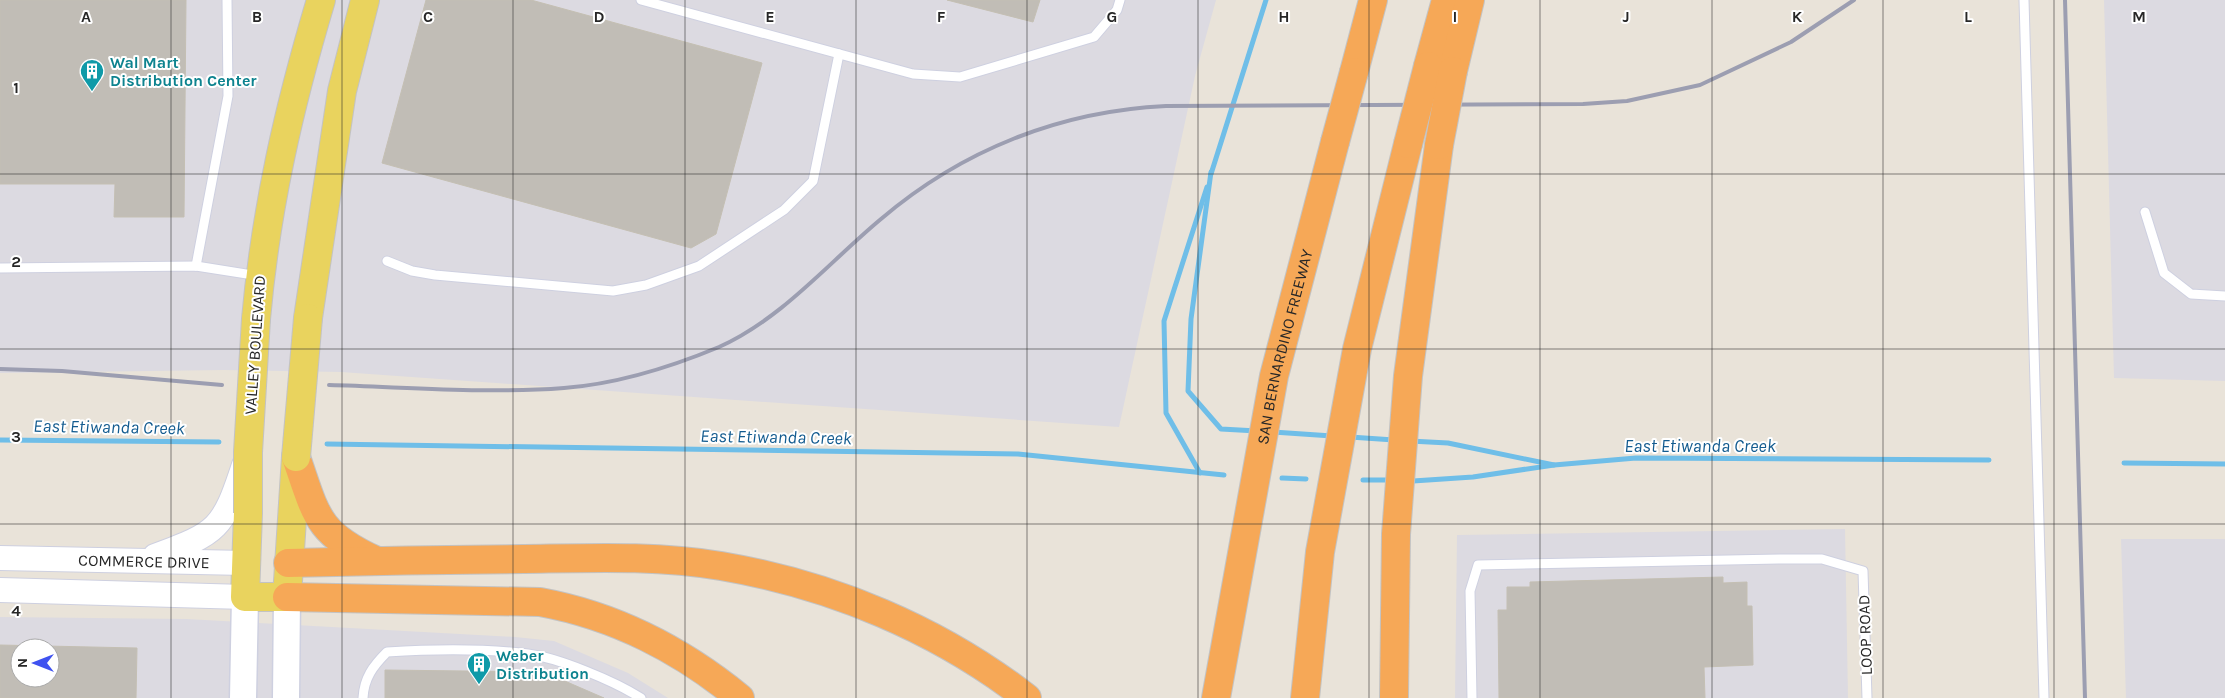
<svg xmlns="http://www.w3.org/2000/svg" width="2225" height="698" font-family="Karla,sans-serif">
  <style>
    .industrial { fill: #dcdae1; fill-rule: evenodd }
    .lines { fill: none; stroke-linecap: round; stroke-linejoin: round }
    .stream { stroke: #6fbee8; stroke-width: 5 }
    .building { fill: #c1bdb6; stroke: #c4bfb3; fill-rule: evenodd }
    .service-casing { stroke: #ced0e0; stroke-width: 11 }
    .tertiary-casing { stroke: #ced0e0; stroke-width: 26 }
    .secondary-casing { stroke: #ced0e0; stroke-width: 29 }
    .primary-casing { stroke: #c3c3c3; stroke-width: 30 }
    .motorway-casing { stroke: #c3c3c3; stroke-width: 30 }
    .service { stroke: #fff; stroke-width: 9 }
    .tertiary { stroke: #fff; stroke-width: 24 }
    .secondary { stroke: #fff; stroke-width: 26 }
    .primary { stroke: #e9d35e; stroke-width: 28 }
    .motorway { stroke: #f6a857; stroke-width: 28 }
    .rail { stroke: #9c9eb1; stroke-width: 4 }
    .primary-bridge-casing { stroke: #c3c3c3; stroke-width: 30; stroke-linecap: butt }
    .motorway-bridge-casing { stroke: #c3c3c3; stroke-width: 30; stroke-linecap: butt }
    .primary-bridge { stroke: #e9d35e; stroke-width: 28 }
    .motorway-bridge { stroke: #f6a857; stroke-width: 28 }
    .grid { fill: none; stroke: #272727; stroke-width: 1; stroke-opacity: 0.55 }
    .labels { text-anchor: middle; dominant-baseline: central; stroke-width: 4; stroke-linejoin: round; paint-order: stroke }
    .culture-label { font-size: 16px; font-weight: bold; fill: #0d838f; stroke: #fff; text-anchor: start }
    .street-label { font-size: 16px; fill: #272727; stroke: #fff }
    .water-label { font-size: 18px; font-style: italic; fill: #135b8f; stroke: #fff }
    .grid-label { font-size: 16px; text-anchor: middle; font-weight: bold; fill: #272727; stroke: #fff; stroke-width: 4; stroke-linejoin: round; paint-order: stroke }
  </style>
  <rect width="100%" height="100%" fill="#e9e3d9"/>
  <g class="industrial">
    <path d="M 0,0 L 1216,0 L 1195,76 L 1119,427 L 341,372 L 224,370 L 0,373 Z"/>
    <path d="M 2104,0 L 2225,0 L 2225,381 L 2114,378 Z"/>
    <path d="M 1845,529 L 1848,698 L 1455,698 L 1457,535 Z"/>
    <path d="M 2121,539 L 2225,539 L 2225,698 L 2126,698 Z"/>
    <path d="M 0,617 L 186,619 L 515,637 L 554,641 L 628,673 L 668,698 L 0,698 ZM 20,648 L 50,648 L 50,678 L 20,678 Z"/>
  </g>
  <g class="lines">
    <g class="stream">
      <path d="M 1211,172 L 1191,319 L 1188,391 L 1221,429 L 1257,431"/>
      <path d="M 1211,174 L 1266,0"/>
      <path d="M 1273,432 L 1332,436"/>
      <path d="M 1350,437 L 1394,440"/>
      <path d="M 0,440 L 219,442"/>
      <path d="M 1410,441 L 1448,443 L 1554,465"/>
      <path d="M 327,444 L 1018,454 L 1224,475"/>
      <path d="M 2124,463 L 2225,464"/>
      <path d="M 1200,473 L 1166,413 L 1164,321 L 1207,187"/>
      <path d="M 1282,478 L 1306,479"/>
      <path d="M 1363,480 L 1386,480"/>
      <path d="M 1413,481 L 1473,477 L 1554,465 L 1636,458 L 1989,460"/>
    </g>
  </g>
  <g class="building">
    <path d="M 0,0 L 186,0 L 184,217 L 114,217 L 115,184 L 0,184 Z"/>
    <path d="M 426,0 L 531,0 L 762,63 L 716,234 L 691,248 L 382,163 Z"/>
    <path d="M 947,0 L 1040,0 L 1033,22 Z"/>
    <path d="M 1723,577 L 1723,583 L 1747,582 L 1747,606 L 1752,606 L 1753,665 L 1704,667 L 1705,698 L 1499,698 L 1498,610 L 1507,610 L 1507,587 L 1530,587 L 1530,582 Z"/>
    <path d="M 0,645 L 137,648 L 136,698 L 0,698 ZM 20,648 L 50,648 L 50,678 L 20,678 Z"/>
    <path d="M 385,670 L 544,672 L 604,698 L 385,698 Z"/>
  </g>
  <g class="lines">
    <g class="service-casing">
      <g id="service">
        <path d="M 641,0 L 913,74 L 960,77 L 1094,37 L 1117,10 L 1120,0"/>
        <path d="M 2024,0 L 2044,698"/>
        <path d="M 2145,212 L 2164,273 L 2191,294 L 2225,296"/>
        <path d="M 387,261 L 412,271 L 435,275 L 613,291 L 646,285 L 699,266 L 784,210 L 813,181 L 839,54"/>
        <path d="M 196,266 L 228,96 L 227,0"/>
        <path d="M 0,268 L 196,266 L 259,276"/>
        <path d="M 363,698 C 364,678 373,666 387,652 C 433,649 482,648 528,654 C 559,658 614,681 641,698"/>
        <path d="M 1472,698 L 1470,591 L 1478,565 L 1779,559 L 1822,559 L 1863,571 L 1867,698"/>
      </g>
    </g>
    <g class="tertiary-casing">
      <g id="tertiary">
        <path d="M 155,556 C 218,533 223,529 244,465"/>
        <path id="s1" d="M 0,558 L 246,563"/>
        <path d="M 0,590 L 245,597"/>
      </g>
    </g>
    <g class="secondary-casing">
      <g id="secondary">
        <path d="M 243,698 L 245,597"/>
        <path d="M 286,698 L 287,597"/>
      </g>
    </g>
    <g class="primary-casing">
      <g id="primary">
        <path d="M 308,318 L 342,91 L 365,0"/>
        <path d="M 256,319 C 266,207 289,107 321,0"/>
        <path d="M 248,513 L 245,597 L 287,597 L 296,457"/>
      </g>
    </g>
    <g class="motorway-casing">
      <g id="motorway">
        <path d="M 1428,66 L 1446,0"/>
        <path d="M 1453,71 L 1470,0"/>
        <path d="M 1354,72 L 1373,0"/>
        <path d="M 296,457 C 316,514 316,533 375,560"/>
        <path d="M 288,563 C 367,561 445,560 524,559 C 590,558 656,555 721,566 C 832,585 938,629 1027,698"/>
        <path d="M 287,597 L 540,602 C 616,616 680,649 740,698"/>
        <path id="s2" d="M 1216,698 L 1274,376 L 1335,142"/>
        <path d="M 1305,698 L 1320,552 L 1357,349 L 1408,144"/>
        <path d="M 1394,698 L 1396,534 L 1408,376 L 1439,145"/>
      </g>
    </g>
    <use href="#service" class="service"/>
    <use href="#tertiary" class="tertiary"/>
    <use href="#secondary" class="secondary"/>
    <use href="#primary" class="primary"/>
    <use href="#motorway" class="motorway"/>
    <g class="rail">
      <path d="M 2065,0 L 2085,698"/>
      <path d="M 0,369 L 62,371 L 222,385"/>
      <path d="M 329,385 C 406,387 488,394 564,388 C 616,384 671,367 719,347 C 783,318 828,263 881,219 C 962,150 1060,111 1166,106 L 1583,104 L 1627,101 L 1700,85 L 1791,42 L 1854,0"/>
    </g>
    <g class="primary-bridge-casing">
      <g id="primary-bridge">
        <path d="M 296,457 L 308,318"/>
        <path d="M 248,513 L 248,452 L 256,319"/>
      </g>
    </g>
    <g class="motorway-bridge-casing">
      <g id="motorway-bridge">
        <path d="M 1335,142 L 1354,72"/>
        <path d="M 1408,144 L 1428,66"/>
        <path d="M 1439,145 L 1453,71"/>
      </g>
    </g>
    <use href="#primary-bridge" class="primary-bridge"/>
    <use href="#motorway-bridge" class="motorway-bridge"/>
  </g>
  <path class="grid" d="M 171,0 L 171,698M 342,0 L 342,698M 513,0 L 513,698M 685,0 L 685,698M 856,0 L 856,698M 1027,0 L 1027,698M 1198,0 L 1198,698M 1369,0 L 1369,698M 1540,0 L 1540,698M 1712,0 L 1712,698M 1883,0 L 1883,698M 2054,0 L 2054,698M 0,174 L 2225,174M 0,349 L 2225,349M 0,524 L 2225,524"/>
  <defs>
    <g id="building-pin" transform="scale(1.25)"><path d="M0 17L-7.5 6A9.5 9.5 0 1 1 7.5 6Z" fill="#0f9aa8" stroke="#fff"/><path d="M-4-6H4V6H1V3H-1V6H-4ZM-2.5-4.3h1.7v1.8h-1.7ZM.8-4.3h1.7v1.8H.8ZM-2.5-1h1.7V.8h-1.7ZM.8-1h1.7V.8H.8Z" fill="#fff"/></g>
  </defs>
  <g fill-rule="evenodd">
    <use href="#building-pin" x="92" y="71"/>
    <use href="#building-pin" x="479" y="664"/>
  </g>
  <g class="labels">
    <g class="culture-label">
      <text x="110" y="62">Wal Mart<tspan x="110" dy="18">Distribution Center</tspan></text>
      <text x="496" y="655">Weber<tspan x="496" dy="18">Distribution</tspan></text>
    </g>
    <g class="street-label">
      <text transform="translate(255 345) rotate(-86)">VALLEY BOULEVARD</text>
      <text stroke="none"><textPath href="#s2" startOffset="358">SAN BERNARDINO FREEWAY</textPath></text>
      <text stroke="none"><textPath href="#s1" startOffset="144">COMMERCE DRIVE</textPath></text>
      <text transform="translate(1865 635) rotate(-92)">LOOP ROAD</text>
    </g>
    <g class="water-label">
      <text transform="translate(109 427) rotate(1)">East Etiwanda Creek</text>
      <text transform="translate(776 437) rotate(1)">East Etiwanda Creek</text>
      <text x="1700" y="446">East Etiwanda Creek</text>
    </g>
  </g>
  <g class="grid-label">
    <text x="86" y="22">A</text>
    <text x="257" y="22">B</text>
    <text x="428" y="22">C</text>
    <text x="599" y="22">D</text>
    <text x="770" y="22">E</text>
    <text x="941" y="22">F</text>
    <text x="1112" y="22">G</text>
    <text x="1284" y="22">H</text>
    <text x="1455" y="22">I</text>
    <text x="1626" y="22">J</text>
    <text x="1797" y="22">K</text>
    <text x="1968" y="22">L</text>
    <text x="2139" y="22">M</text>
    <text x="16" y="93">1</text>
    <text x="16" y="267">2</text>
    <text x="16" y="442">3</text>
    <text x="16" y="616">4</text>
  </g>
  <g transform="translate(35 663) rotate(270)"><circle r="24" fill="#ffffff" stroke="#a9a9a9"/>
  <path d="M0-4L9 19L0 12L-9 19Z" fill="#3f52f0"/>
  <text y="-8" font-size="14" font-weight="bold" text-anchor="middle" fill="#272727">N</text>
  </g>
</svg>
